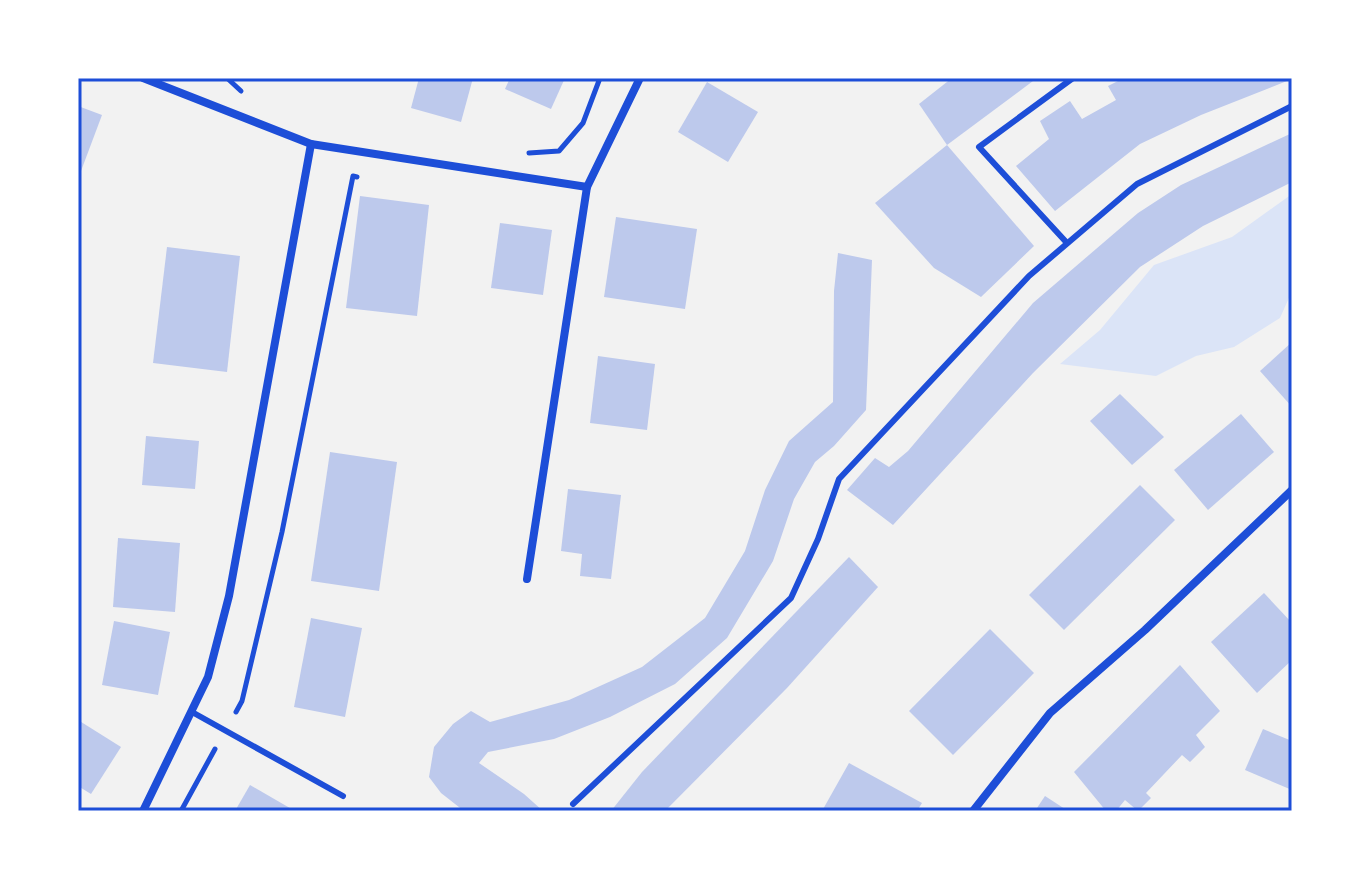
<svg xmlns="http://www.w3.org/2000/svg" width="1370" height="889" font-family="Inter,sans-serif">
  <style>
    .green { fill: #dbe4f7 }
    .building { fill: #bdc9ec }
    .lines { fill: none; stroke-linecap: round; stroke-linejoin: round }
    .path { stroke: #1d4ed8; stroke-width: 5 }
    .service { stroke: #1d4ed8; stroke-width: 6 }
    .minor { stroke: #1d4ed8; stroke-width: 8 }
    .neatline { fill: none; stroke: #1d4ed8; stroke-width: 3 }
  </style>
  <rect width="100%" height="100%" fill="#f2f2f2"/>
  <path class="green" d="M 1292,194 L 1292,291 L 1280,318 L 1234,347 L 1196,356 L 1156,376 L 1060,364 L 1100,330 L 1154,265 L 1232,237 Z"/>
  <g class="building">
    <path d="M 419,78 L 473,78 L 461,122 L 411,108 Z"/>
    <path d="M 510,78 L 565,78 L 551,109 L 505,89 Z"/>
    <path d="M 952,78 L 1037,78 L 947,145 L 919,104 Z"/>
    <path d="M 1124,78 L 1154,78 L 1156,80 L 1161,78 L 1292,79 L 1201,115 L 1140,144 L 1055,211 L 1016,166 L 1049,139 L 1040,121 L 1070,101 L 1082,119 L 1116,100 L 1108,86 Z"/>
    <path d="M 707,82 L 758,112 L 728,162 L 678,132 Z"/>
    <path d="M 78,106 L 102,115 L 78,179 Z"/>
    <path d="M 1292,133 L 1292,182 L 1203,226 L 1140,267 L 1033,373 L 893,525 L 847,490 L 875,458 L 889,467 L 908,451 L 1033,303 L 1138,213 L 1181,185 Z"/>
    <path d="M 947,145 L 1034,246 L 981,297 L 934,268 L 875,203 Z"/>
    <path d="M 360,196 L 429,205 L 417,316 L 346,308 Z"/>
    <path d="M 616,217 L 697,229 L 685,309 L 604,297 Z"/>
    <path d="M 500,223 L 552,230 L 543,295 L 491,288 Z"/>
    <path d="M 167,247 L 240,256 L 227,372 L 153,363 Z"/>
    <path d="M 838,253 L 872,260 L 866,410 L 834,446 L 815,462 L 794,499 L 773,561 L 727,638 L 675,684 L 610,717 L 554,739 L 488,752 L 479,763 L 524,794 L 543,811 L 464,811 L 441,793 L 429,777 L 434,747 L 453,724 L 471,711 L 490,722 L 569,700 L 642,667 L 705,618 L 745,551 L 765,490 L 789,441 L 833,402 L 834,291 Z"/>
    <path d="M 1292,342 L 1292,407 L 1260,371 Z"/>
    <path d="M 598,356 L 655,364 L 647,430 L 590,423 Z"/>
    <path d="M 1120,394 L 1164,437 L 1132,465 L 1090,421 Z"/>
    <path d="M 1241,414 L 1274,452 L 1208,510 L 1174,470 Z"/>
    <path d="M 146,436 L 199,441 L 195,489 L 142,485 Z"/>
    <path d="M 330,452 L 397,462 L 379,591 L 311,581 Z"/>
    <path d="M 1140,485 L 1175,520 L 1064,630 L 1029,595 Z"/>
    <path d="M 568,489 L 621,495 L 611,579 L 580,576 L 582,554 L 561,551 Z"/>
    <path d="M 118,538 L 180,543 L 175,612 L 113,607 Z"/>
    <path d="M 849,557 L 878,587 L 787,688 L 665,811 L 611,811 L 642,772 Z"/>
    <path d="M 1264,593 L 1292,623 L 1292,660 L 1257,693 L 1211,642 Z"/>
    <path d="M 311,618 L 362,628 L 345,717 L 294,707 Z"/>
    <path d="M 114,621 L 170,632 L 158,695 L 102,685 Z"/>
    <path d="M 990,629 L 1034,673 L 953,755 L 909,711 Z"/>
    <path d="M 1180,665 L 1220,711 L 1196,735 L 1205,747 L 1190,762 L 1182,755 L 1146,793 L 1151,798 L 1138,811 L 1125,800 L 1116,811 L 1106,811 L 1074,772 Z"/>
    <path d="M 78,720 L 121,747 L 91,794 L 78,786 Z"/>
    <path d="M 1263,729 L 1292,741 L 1292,790 L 1245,770 Z"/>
    <path d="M 849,763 L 922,803 L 917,811 L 822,811 Z"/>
    <path d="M 250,785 L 295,811 L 235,811 Z"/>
    <path d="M 1045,796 L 1068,811 L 1035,811 Z"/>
  </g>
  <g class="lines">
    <g class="path">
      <path d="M 227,78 L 241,91"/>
      <path d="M 529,153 L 559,151 L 583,123 L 600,78"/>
      <path d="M 236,712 L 242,701 L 282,532 L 353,176 L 357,177"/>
      <path d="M 181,811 L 215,749"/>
    </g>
    <g class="service">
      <path d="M 1067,243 L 979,147 L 1073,78"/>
      <path d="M 192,712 L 343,796"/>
      <path d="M 573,804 L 791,598 L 818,539 L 839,479 L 1029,276 L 1137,184 L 1292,106"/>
    </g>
    <g class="minor">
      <path d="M 143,78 L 311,144 L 587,187"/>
      <path d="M 527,579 L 587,187 L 640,78"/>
      <path d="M 143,811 L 208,677 L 229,596 L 311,144"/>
      <path d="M 973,811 L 1050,713 L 1145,630 L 1292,490"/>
    </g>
  </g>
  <rect width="1370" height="889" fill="none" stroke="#ffffff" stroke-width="160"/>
  <rect x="80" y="80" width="1210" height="729" class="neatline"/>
</svg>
